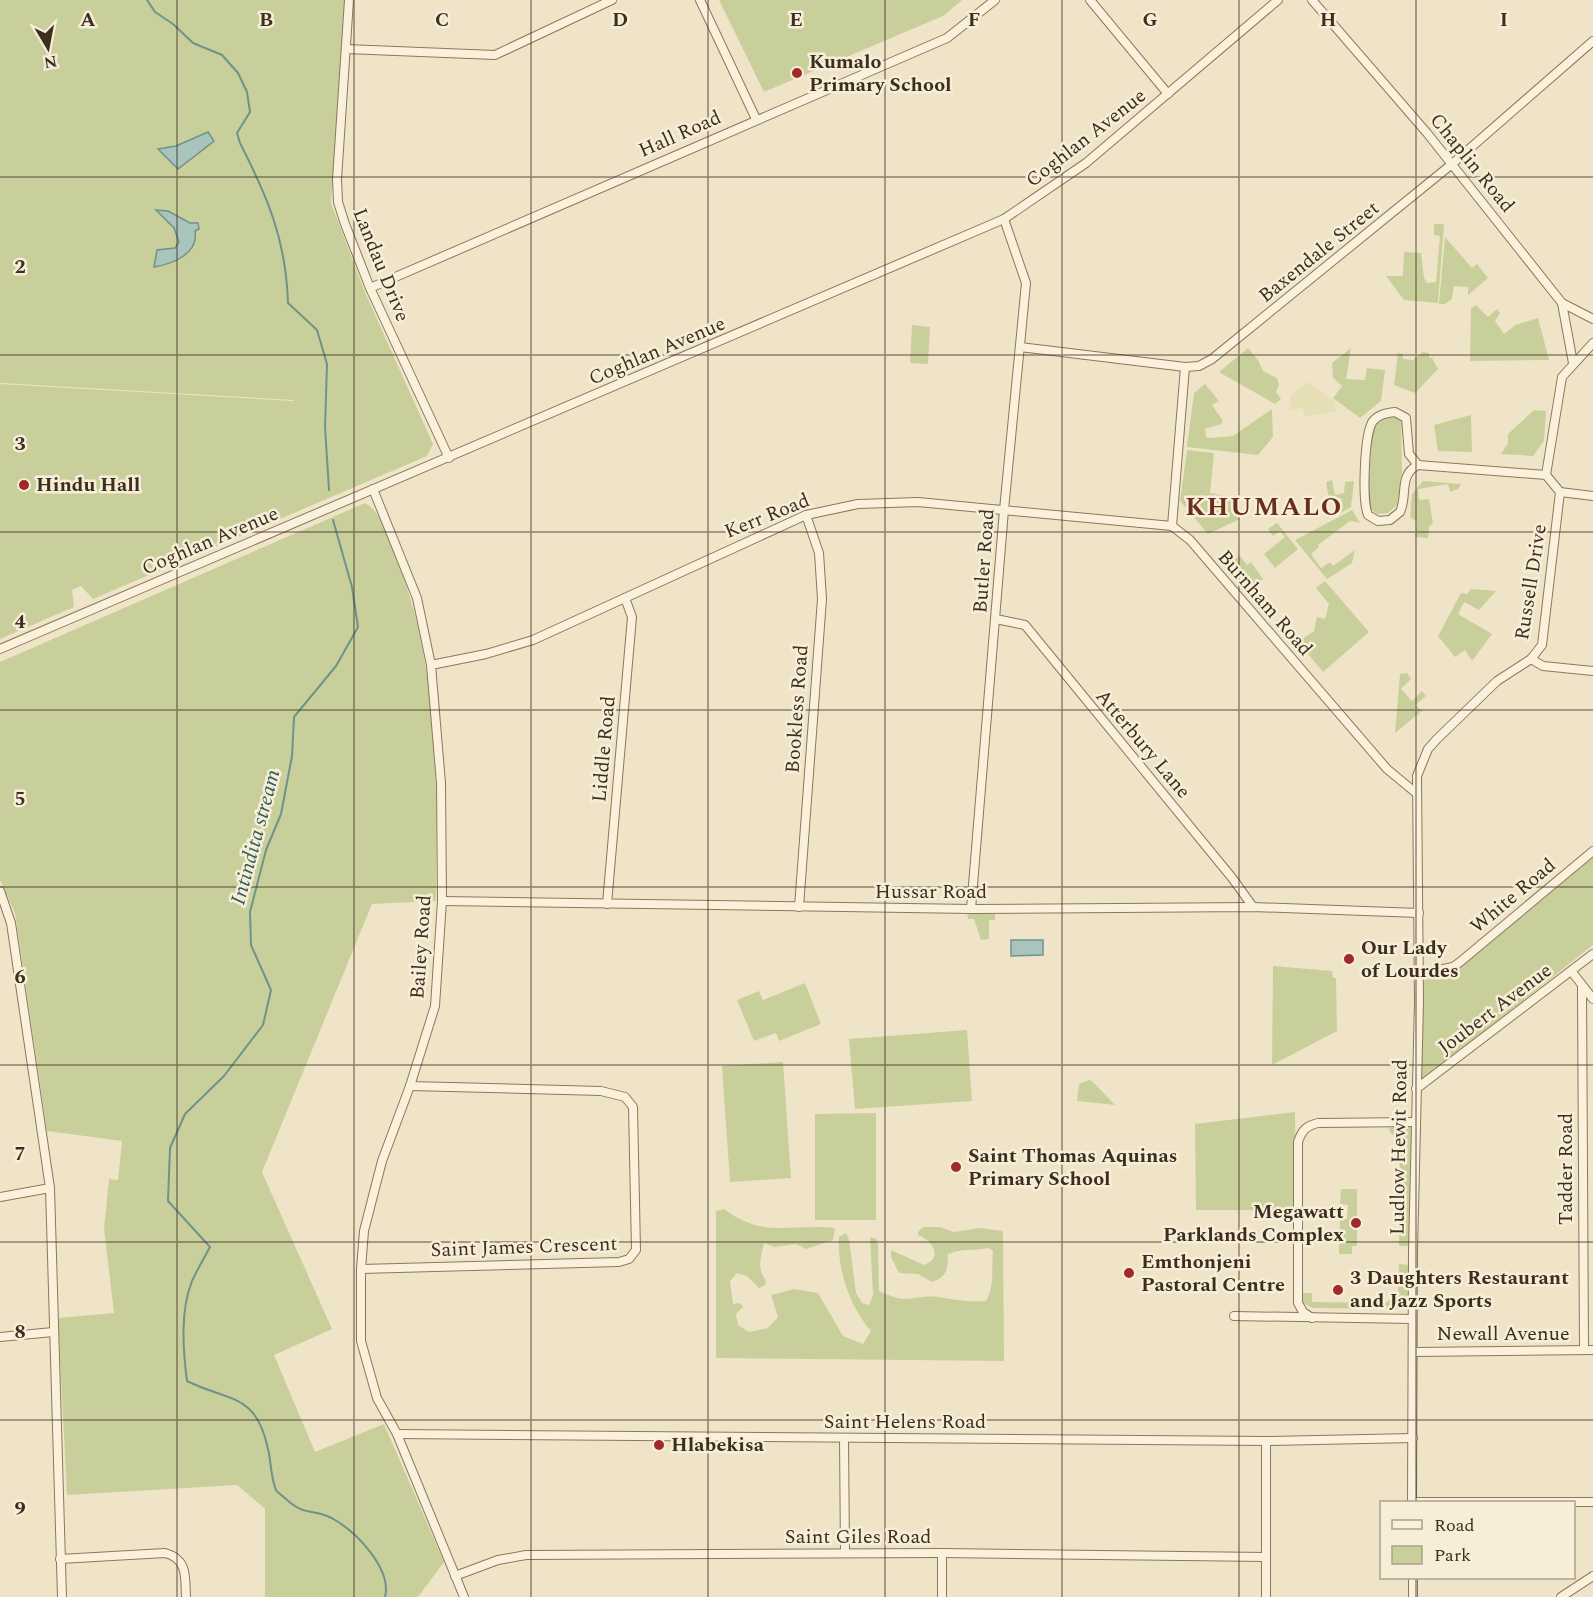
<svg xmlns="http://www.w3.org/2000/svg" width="1593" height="1597" font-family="Spectral,serif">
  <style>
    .farmland { fill: #e6deb5 }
    .green { fill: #c9cf9b }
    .water { fill: #a9c4bc; stroke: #6f938a; stroke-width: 1.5 }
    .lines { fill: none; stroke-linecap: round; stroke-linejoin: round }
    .stream { stroke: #6f938a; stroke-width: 2 }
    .street-casing { stroke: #8d765c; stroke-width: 10 }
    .street { stroke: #faf1dc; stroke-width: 8 }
    .grid { fill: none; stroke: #3d2e20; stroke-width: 1.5; stroke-opacity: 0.55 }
    .poi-dot { fill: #9e2a2b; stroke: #f7eed8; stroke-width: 2 }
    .labels { text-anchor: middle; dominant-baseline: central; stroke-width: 5; stroke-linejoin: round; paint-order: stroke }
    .poi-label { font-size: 20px; font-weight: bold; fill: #3d2e20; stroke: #f7eed8; text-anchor: start }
    .street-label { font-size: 20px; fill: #3d2e20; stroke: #f7eed8 }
    .water-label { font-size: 21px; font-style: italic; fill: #2f5d5a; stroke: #f7eed8 }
    .district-label { font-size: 26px; font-weight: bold; letter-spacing: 1.5px; fill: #6b2e1e; stroke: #f7eed8 }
    .grid-label { font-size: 20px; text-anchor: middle; font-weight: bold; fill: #3d2e20; stroke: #f7eed8; stroke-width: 5; stroke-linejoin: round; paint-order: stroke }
  </style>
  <rect width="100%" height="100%" fill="#f0e4c8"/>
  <path class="farmland" d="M 1307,382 L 1335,402 L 1336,412 L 1304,416 L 1303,408 L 1290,410 L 1290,396 Z"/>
  <g class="green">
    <path d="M 0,0 L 346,0 L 331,203 L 364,290 L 433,444 L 427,456 L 93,599 L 81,586 L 72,590 L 74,607 L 0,639 L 0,384 L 293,401 L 295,380 L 293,400 L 0,383 Z"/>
    <path d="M 719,0 L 962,0 L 943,16 L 764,92 Z"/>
    <path d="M 1434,224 L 1444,224 L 1438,303 L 1404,300 L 1386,276 L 1403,276 L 1404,252 L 1421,253 L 1424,278 L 1427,283 L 1436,282 L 1440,236 L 1434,235 Z"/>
    <path d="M 1445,237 L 1472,268 L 1477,264 L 1488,278 L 1468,295 L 1468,287 L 1454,286 L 1452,299 L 1445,304 L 1439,304 Z"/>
    <path d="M 1476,305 L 1488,317 L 1497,309 L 1500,313 L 1495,321 L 1504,334 L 1515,325 L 1538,318 L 1549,360 L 1470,361 L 1471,308 Z"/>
    <path d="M 912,325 L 930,327 L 928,364 L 910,363 Z"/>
    <path d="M 1248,348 L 1258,360 L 1263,371 L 1277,378 L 1279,385 L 1276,392 L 1281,399 L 1275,404 L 1219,372 Z"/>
    <path d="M 1351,348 L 1346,379 L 1365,380 L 1367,368 L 1385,370 L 1381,401 L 1360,418 L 1333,398 L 1342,386 L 1333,378 L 1332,363 Z"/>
    <path d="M 1423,352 L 1429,353 L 1429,358 L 1432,358 L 1438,369 L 1415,393 L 1394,385 L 1398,353 L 1403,354 L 1403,359 L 1413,360 Z"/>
    <path d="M 1205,384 L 1219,401 L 1212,405 L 1223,421 L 1221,424 L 1205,429 L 1206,437 L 1209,438 L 1233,436 L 1272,409 L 1273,437 L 1258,455 L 1187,447 L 1194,393 Z"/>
    <path d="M 1534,410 L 1546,411 L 1544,441 L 1533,456 L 1501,454 L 1508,443 L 1508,434 Z"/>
    <path d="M 1471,415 L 1472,452 L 1438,451 L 1434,425 Z"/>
    <path d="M 1388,417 L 1398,418 L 1401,421 L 1402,474 L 1397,505 L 1388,513 L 1377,514 L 1370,509 L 1367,498 L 1373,429 L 1375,423 Z"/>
    <path d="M 1187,450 L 1214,453 L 1210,493 L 1229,496 L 1240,519 L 1208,534 L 1180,501 Z"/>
    <path d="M 1332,480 L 1335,495 L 1344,493 L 1345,482 L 1354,481 L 1351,507 L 1334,517 L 1333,510 L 1343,508 L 1341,498 L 1329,500 L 1326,482 Z"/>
    <path d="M 1423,481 L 1461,484 L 1458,489 L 1450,492 L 1448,484 L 1418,489 L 1419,500 L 1429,499 L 1433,524 L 1429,526 L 1428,538 L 1415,537 L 1417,522 L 1410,517 L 1412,494 Z"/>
    <path d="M 365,503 C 380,511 385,531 391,545 C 440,657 437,781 436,901 L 372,904 L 262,1172 L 332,1329 L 274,1355 L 315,1452 L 384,1424 L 444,1562 L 418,1597 L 265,1597 L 265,1509 L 237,1485 L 67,1495 L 58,1318 L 114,1313 L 104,1229 L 109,1179 L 118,1180 L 122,1141 L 47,1131 L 15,913 L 0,880 L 0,662 Z"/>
    <path d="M 1352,510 L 1360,523 L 1350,521 L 1318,545 L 1319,547 L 1311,554 L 1321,568 L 1330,562 L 1333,566 L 1355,550 L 1352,563 L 1327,579 L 1295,540 Z"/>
    <path d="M 1277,523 L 1298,549 L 1275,568 L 1264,554 L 1285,537 L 1280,531 L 1273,536 L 1268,529 Z"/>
    <path d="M 1240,556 L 1247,565 L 1251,562 L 1263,579 L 1252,587 L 1231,562 Z"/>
    <path d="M 1325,581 L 1369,632 L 1323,672 L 1298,642 L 1314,631 L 1317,617 L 1325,619 L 1329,604 L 1316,588 Z"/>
    <path d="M 1471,589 L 1496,591 L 1479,610 L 1464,602 L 1458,614 L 1492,634 L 1472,661 L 1465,650 L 1455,657 L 1438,636 L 1461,593 L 1467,594 Z"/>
    <path d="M 1407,673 L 1411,679 L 1401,689 L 1412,701 L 1422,691 L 1426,696 L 1415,705 L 1422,711 L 1395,733 L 1400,674 Z"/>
    <path d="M 1593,853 L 1593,945 L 1418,1084 L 1424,980 L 1429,974 L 1454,969 Z"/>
    <path d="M 967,910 L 995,910 L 995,920 L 989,920 L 989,939 L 981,940 L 974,919 L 968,919 Z"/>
    <path d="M 1273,966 L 1332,971 L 1333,978 L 1336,978 L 1337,1031 L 1272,1065 Z"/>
    <path d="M 805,983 L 821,1024 L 779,1041 L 776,1033 L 754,1041 L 737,1000 L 759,991 L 763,1000 Z"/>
    <path d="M 967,1030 L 972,1101 L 855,1109 L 849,1039 Z"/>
    <path d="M 783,1062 L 791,1178 L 730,1182 L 722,1066 Z"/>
    <path d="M 1089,1080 L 1092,1081 L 1115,1105 L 1077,1101 L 1079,1084 Z"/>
    <path d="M 1295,1112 L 1296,1210 L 1196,1210 L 1195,1124 Z"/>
    <path d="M 876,1113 L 876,1220 L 815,1220 L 815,1114 Z"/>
    <path d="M 1395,1127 L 1411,1127 L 1410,1246 L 1399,1246 L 1400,1142 L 1390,1132 L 1389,1128 Z"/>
    <path d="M 1341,1189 L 1357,1189 L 1357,1246 L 1352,1246 L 1352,1254 L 1339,1254 L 1340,1219 L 1347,1219 L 1348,1205 L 1340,1204 Z"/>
    <path d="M 724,1209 C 764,1239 790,1223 835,1228 L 833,1240 L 806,1249 L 796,1244 L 775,1247 L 764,1243 C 761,1257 756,1268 766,1280 L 765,1285 L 759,1288 L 747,1276 L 737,1273 L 730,1281 L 733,1304 L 740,1303 L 743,1307 L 736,1314 L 738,1325 L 749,1332 L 768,1328 L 778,1317 L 771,1295 L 794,1289 L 818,1293 L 843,1336 L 863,1344 L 871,1331 C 850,1307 837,1270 839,1237 L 846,1233 L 849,1240 L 856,1293 L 862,1303 L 869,1305 L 873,1295 L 870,1237 L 877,1239 L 878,1246 L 879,1291 C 910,1306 912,1294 939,1297 C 956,1300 969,1302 986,1301 C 995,1285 991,1269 993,1251 L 989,1248 C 974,1251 962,1248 948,1254 C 947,1270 948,1276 932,1282 L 918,1274 L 899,1273 L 891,1257 L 891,1250 L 924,1265 C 944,1258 932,1240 918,1235 L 918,1232 L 923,1227 L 940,1227 L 954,1232 L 980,1228 L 1003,1231 L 1004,1361 L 716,1358 L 716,1211 Z"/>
    <path d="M 1399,1264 L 1409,1265 L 1409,1305 L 1406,1309 L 1313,1308 L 1303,1303 L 1303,1293 L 1312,1293 L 1312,1302 L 1386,1303 L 1398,1291 Z"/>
  </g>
  <g class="water">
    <path d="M 208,132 L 214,141 L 178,169 L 158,149 L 176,146 Z"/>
    <path d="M 156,210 L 168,211 L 190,223 L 198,223 L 199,229 L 195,231 C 199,254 172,264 154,267 L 157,250 L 175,248 L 179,242 L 174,228 Z"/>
    <path d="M 1011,940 L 1043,940 L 1043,955 L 1011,956 Z"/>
  </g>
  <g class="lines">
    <g class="stream">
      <path d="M 147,0 L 155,12 L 173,24 L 193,43 L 222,55 L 238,73 L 247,92 L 250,112 L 237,133 L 240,143 C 268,198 286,240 288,303 L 317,330 L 327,364 L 325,427 L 329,490"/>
      <path d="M 333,520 L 352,587 L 358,627 L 336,666 L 294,717 L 292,756 L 281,814 L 266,850 L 250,912 L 251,945 L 271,990 L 263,1025 L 224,1076 L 185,1114 L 170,1148 L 168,1201 L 210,1247 C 204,1258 197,1270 192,1281 C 180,1311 183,1350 187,1381 C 229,1402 256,1392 268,1449 C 271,1461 271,1479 276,1490 C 278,1493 284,1497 286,1499 C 306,1518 315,1507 335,1520 C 357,1533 392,1569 385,1597"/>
    </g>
    <g class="street-casing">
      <g id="street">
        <path d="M 349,0 L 337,179 L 338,202 L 345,224 L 370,288 L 449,458"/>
        <path d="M 700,0 L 756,119"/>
        <path d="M 1090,0 L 1168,94"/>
        <path d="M 1312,0 L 1427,133 L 1562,303 L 1573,363"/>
        <path d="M 346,49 L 495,55 L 612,0"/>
        <path d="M 370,288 L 947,38 L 995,0"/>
        <path d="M 1562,303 L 1593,319"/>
        <path d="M 1020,347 L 1185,367 L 1199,366 L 1212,359 L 1452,164 L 1593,41"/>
        <path d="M 1185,367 L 1172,526 L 1190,540 L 1387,769 L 1416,793"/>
        <path d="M 1395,412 L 1406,418 L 1409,454 L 1418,465 C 1398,475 1408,495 1400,512 L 1390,520 L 1378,521 L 1368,515 C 1362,501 1364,433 1373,421 C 1379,414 1387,413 1395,412 Z"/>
        <path d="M 1418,465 L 1546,475"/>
        <path d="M 373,489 L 417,598 L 431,665 L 441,783 L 442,901 L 435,1006 L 410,1086 L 382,1161 L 364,1231 L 361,1269 L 361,1341 L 377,1398 L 397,1434 L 464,1597"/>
        <path d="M 1560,492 L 1593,496"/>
        <path d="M 996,619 L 1025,625 L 1233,879 L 1253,907"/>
        <path d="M 0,649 L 1004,219 L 1086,163 L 1278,0"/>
        <path d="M 1531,659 L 1543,666 L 1593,671"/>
        <path d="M 431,665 L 486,654 L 533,640 L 806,515 L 858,504 L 918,502 L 1172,526"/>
        <path d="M 0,891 L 11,923 L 50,1188 L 62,1597"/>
        <path d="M 442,901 L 971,909 L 1253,907 L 1419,913"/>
        <path d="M 607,904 L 632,617 L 625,598"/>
        <path d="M 799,907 L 822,599 L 819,553 L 806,515"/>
        <path d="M 971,909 L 1004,510 L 1026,283 L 1004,219"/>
        <path d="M 1572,972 L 1593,999"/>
        <path d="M 1418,974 L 1453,967 L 1460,962 L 1593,851"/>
        <path d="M 1582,987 L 1584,1350"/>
        <path d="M 1416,1089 L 1593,954"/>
        <path d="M 0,1197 L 50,1188"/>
        <path d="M 361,1269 L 619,1262 L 629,1259 L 636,1250 L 633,1107 L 625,1097 L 601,1091 L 410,1086"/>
        <path d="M 1234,1316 L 1412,1319"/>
        <path d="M 1312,1318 L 1303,1312 L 1298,1303 L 1298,1142 C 1302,1130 1306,1126 1318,1123 L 1415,1122"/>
        <path d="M 0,1337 L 53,1332"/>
        <path d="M 1413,1352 L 1593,1350"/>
        <path d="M 397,1434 L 1266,1441 L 1413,1438"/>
        <path d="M 844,1438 L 845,1553"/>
        <path d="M 1412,1502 L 1413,1251 L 1419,1002 L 1417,776 L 1428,749 L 1437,739 L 1497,681 L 1531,659 L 1542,645 L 1560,492 L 1546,475 L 1562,377 L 1593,343"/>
        <path d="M 1412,1502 L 1593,1502"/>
        <path d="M 942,1553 L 942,1597"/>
        <path d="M 60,1559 L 165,1553 C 188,1559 185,1577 186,1597"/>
        <path d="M 455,1576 L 498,1560 L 526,1555 L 942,1553 L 1266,1557"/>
        <path d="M 1413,1578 L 1413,1597"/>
        <path d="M 1266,1597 L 1266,1441"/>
        <path d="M 1561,1597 L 1593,1576"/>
      </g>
    </g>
    <use href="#street" class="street"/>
  </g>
  <path class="grid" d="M 177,0 L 177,1597M 354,0 L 354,1597M 531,0 L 531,1597M 708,0 L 708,1597M 885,0 L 885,1597M 1062,0 L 1062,1597M 1239,0 L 1239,1597M 1416,0 L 1416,1502M 0,177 L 1593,177M 0,355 L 1593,355M 0,532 L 1593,532M 0,710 L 1593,710M 0,887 L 1593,887M 0,1065 L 1593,1065M 0,1242 L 1593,1242M 0,1420 L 1593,1420M 1416,1578 L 1416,1597"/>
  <g class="poi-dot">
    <circle cx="797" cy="73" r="6"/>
    <circle cx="24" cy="485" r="6"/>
    <circle cx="1349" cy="959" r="6"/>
    <circle cx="956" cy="1167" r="6"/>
    <circle cx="1356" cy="1223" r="6"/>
    <circle cx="1129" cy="1273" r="6"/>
    <circle cx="1338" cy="1290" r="6"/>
    <circle cx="659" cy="1445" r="6"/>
  </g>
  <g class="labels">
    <g class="poi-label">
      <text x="809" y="62">Kumalo<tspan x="809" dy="23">Primary School</tspan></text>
      <text x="36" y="485">Hindu Hall</text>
      <text x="1361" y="948">Our Lady<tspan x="1361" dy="23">of Lourdes</tspan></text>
      <text x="968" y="1156">Saint Thomas Aquinas<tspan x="968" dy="23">Primary School</tspan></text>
      <text x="1344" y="1212" text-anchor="end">Megawatt<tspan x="1344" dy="23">Parklands Complex</tspan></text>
      <text x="1141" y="1262">Emthonjeni<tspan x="1141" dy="23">Pastoral Centre</tspan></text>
      <text x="1350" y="1278">3 Daughters Restaurant<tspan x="1350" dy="23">and Jazz Sports</tspan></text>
      <text x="671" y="1445">Hlabekisa</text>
    </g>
    <g class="street-label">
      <text transform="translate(680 134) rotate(-24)">Hall Road</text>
      <text transform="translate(1086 138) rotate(-38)">Coghlan Avenue</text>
      <text transform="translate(1472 163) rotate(51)">Chaplin Road</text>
      <text transform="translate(1319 252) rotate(-39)">Baxendale Street</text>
      <text transform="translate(381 265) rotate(68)">Landau Drive</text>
      <text transform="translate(657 351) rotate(-23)">Coghlan Avenue</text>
      <text transform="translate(767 516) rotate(-22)">Kerr Road</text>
      <text transform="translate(210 541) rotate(-23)">Coghlan Avenue</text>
      <text transform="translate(984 561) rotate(-86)">Butler Road</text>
      <text transform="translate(1531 582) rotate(-81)">Russell Drive</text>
      <text transform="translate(1265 603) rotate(49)">Burnham Road</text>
      <text transform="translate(797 709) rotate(-86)">Bookless Road</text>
      <text transform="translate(1143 744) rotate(50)">Atterbury Lane</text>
      <text transform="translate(604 749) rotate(-85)">Liddle Road</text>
      <text x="931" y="892">Hussar Road</text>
      <text transform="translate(1513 896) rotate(-40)">White Road</text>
      <text transform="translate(421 947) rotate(-86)">Bailey Road</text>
      <text transform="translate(1495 1009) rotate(-37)">Joubert Avenue</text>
      <text transform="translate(1399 1147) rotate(-89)">Ludlow Hewit Road</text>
      <text transform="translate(1566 1169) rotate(-90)">Tadder Road</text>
      <text transform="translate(524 1247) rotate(-2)">Saint James Crescent</text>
      <text x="1503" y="1334">Newall Avenue</text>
      <text x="905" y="1422">Saint Helens Road</text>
      <text x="858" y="1537">Saint Giles Road</text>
    </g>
    <g class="water-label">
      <text transform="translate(256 837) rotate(-75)">Intindita stream</text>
    </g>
    <g class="district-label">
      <text x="1264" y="507">KHUMALO</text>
    </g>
  </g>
  <g class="grid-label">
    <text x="88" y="26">A</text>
    <text x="266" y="26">B</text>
    <text x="442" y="26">C</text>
    <text x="620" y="26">D</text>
    <text x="796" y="26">E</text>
    <text x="974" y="26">F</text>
    <text x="1150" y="26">G</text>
    <text x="1328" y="26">H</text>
    <text x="1504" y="26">I</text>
    <text x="20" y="273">2</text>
    <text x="20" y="450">3</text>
    <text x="20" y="628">4</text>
    <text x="20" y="805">5</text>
    <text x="20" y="983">6</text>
    <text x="20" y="1160">7</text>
    <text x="20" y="1338">8</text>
    <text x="20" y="1515">9</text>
  </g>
  <rect x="1380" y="1501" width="195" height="78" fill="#f7eed8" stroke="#ada18e" stroke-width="1.5"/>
  <rect x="1392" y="1520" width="30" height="9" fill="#faf1dc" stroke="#ada18e" stroke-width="1.5"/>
  <text x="1434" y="1531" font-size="18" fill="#3d2e20">Road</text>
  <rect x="1392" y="1546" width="30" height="18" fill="#c9cf9b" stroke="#ada18e" stroke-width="1.5"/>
  <text x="1434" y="1561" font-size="18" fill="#3d2e20">Park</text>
  <g transform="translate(48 48) rotate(170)" stroke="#f7eed8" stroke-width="4.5" paint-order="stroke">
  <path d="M0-4.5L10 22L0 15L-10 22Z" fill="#3d2e20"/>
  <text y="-9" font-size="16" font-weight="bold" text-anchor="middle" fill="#3d2e20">N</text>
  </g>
</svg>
